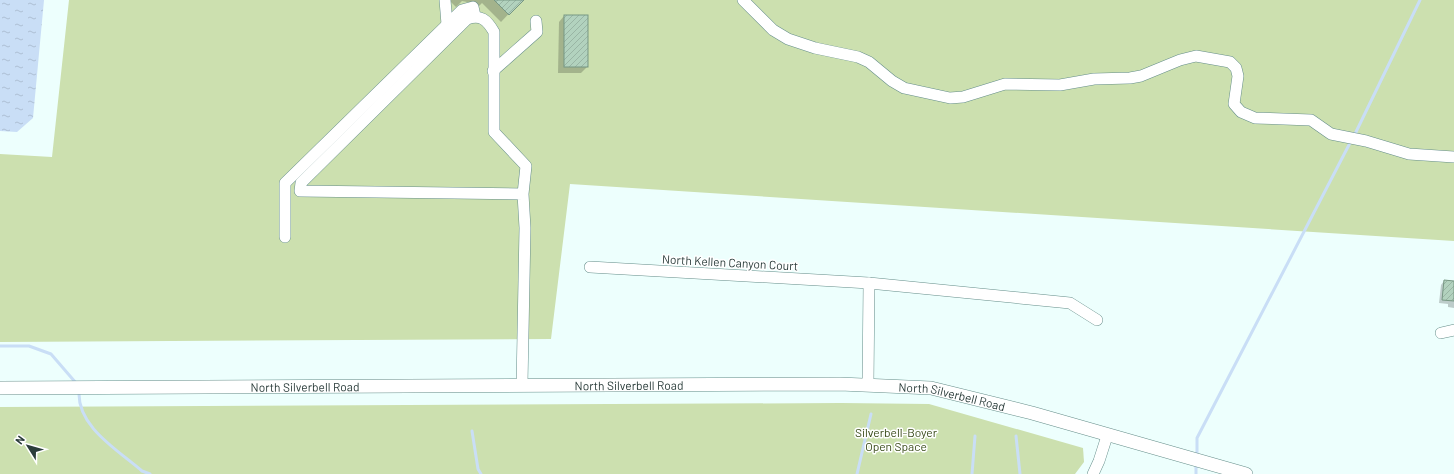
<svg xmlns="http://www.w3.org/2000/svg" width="1454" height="474" font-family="Barlow,sans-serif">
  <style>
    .green { fill: #cce0af }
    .water { fill: url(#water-ripples) }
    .shadow { fill: #0003 }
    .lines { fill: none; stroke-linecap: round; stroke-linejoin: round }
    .stream { stroke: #c9def6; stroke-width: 3 }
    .building { fill: url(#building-hatch); stroke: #779783 }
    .minor-casing { stroke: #658e8a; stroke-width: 12 }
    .major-casing { stroke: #658e8a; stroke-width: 14 }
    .minor { stroke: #fff; stroke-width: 11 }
    .major { stroke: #fff; stroke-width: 13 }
    .labels { text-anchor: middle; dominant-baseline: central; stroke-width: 3; stroke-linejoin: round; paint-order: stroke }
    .street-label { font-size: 12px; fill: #2b3d3b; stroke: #fff }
    .park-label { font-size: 12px; fill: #384a18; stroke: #fff }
  </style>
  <defs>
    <pattern id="water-ripples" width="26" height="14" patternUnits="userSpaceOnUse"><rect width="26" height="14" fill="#c9def6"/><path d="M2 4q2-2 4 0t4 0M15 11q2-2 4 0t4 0" fill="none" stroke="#adbfd4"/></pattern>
    <pattern id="building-hatch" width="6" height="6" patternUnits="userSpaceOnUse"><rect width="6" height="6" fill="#b2d2be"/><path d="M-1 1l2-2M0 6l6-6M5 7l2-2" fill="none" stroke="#99b5a4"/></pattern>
  </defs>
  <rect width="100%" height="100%" fill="#edfffd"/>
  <g class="green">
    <path d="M 69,0 L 1454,0 L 1454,241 L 570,184 L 551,339 L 0,342 L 0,154 L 52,157 Z"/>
    <path d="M 841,403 L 929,404 L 1083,448 L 1084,462 L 1075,474 L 0,474 L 0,407 Z"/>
  </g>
  <path class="water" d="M 0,0 L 44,0 L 33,118 L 17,132 L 0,131 Z"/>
  <g class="shadow">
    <path d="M 449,0 L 519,0 L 520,2 L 501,22 L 482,3 L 477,8 L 472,3 L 462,1 L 456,7 Z"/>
    <path d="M 564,16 L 587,67 L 581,73 L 558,73 L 559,22 Z"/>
    <path d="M 1444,281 L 1454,282 L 1454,308 L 1448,307 L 1448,304 L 1439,303 L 1441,285 Z"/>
  </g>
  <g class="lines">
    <g class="stream">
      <path d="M 1354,136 L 1420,0"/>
      <path d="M 0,346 L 29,346 L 51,354 L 76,383"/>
      <path d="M 79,391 C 77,427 118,450 142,471 L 150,474"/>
      <path d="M 472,431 L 478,469 L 481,474"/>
      <path d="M 1016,436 L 1020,474"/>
      <path d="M 1197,456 L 1197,438 L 1351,141"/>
      <path d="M 857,474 L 871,414"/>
      <path d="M 972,474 L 975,436"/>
      <path d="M 1196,474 L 1196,464"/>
    </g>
  </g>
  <g class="building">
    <path d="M 494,0 L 524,0 L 509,15 Z"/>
    <rect x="564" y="15" width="24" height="52"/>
    <path d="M 1444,280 L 1454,281 L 1454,301 L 1442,300 Z"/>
  </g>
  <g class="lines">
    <g class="minor-casing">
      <g id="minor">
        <path d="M 445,0 L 447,24"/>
        <path d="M 743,0 L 773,30 L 788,39 L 815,48 L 858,57 L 869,62 L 892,81 L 904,88 L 950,98 L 963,97 L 1005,84 L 1060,85 L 1094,79 L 1130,78 L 1141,76 L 1180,60 L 1196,56 L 1230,62 L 1236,68 L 1238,76 L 1234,104 L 1241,112 L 1255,118 L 1311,120 L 1331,134 L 1366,141 L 1409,154 L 1454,157"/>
        <path d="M 493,71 L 537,32 L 536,21"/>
        <path d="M 285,237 L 285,183 L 462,10 L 473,7 L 475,16"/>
        <path d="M 590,267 L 869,283 L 1070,303 L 1097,320"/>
        <path d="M 1441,333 L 1454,330"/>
        <path d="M 522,385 L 525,228 L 523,194 L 526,166 L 494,132 L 494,32 C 487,20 481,14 467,19 L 301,183 L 300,191 L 523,194"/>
        <path d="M 868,385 L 869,283"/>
        <path d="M 1093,474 L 1099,461 L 1107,436"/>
      </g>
    </g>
    <g class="major-casing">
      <g id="major">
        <path id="s1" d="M 0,388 L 840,384 L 931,388 L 1032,413 L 1246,474"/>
      </g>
    </g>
    <use href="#minor" class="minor"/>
    <use href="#major" class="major"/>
  </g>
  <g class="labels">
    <g class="street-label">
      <text transform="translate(730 262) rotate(3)">North Kellen Canyon Court</text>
      <text stroke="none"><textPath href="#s1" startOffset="629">North Silverbell Road</textPath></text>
      <text stroke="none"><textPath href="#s1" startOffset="305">North Silverbell Road</textPath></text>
      <text stroke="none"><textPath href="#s1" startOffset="953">North Silverbell Road</textPath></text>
    </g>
    <g class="park-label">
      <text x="896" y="432">Silverbell-Boyer<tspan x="896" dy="14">Open Space</tspan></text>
    </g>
  </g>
  <g transform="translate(28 446) rotate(307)" stroke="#ffffff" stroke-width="3" paint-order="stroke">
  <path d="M0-3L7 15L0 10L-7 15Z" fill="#2b3d3b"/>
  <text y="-6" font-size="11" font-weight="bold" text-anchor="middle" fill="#2b3d3b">N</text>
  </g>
</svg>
